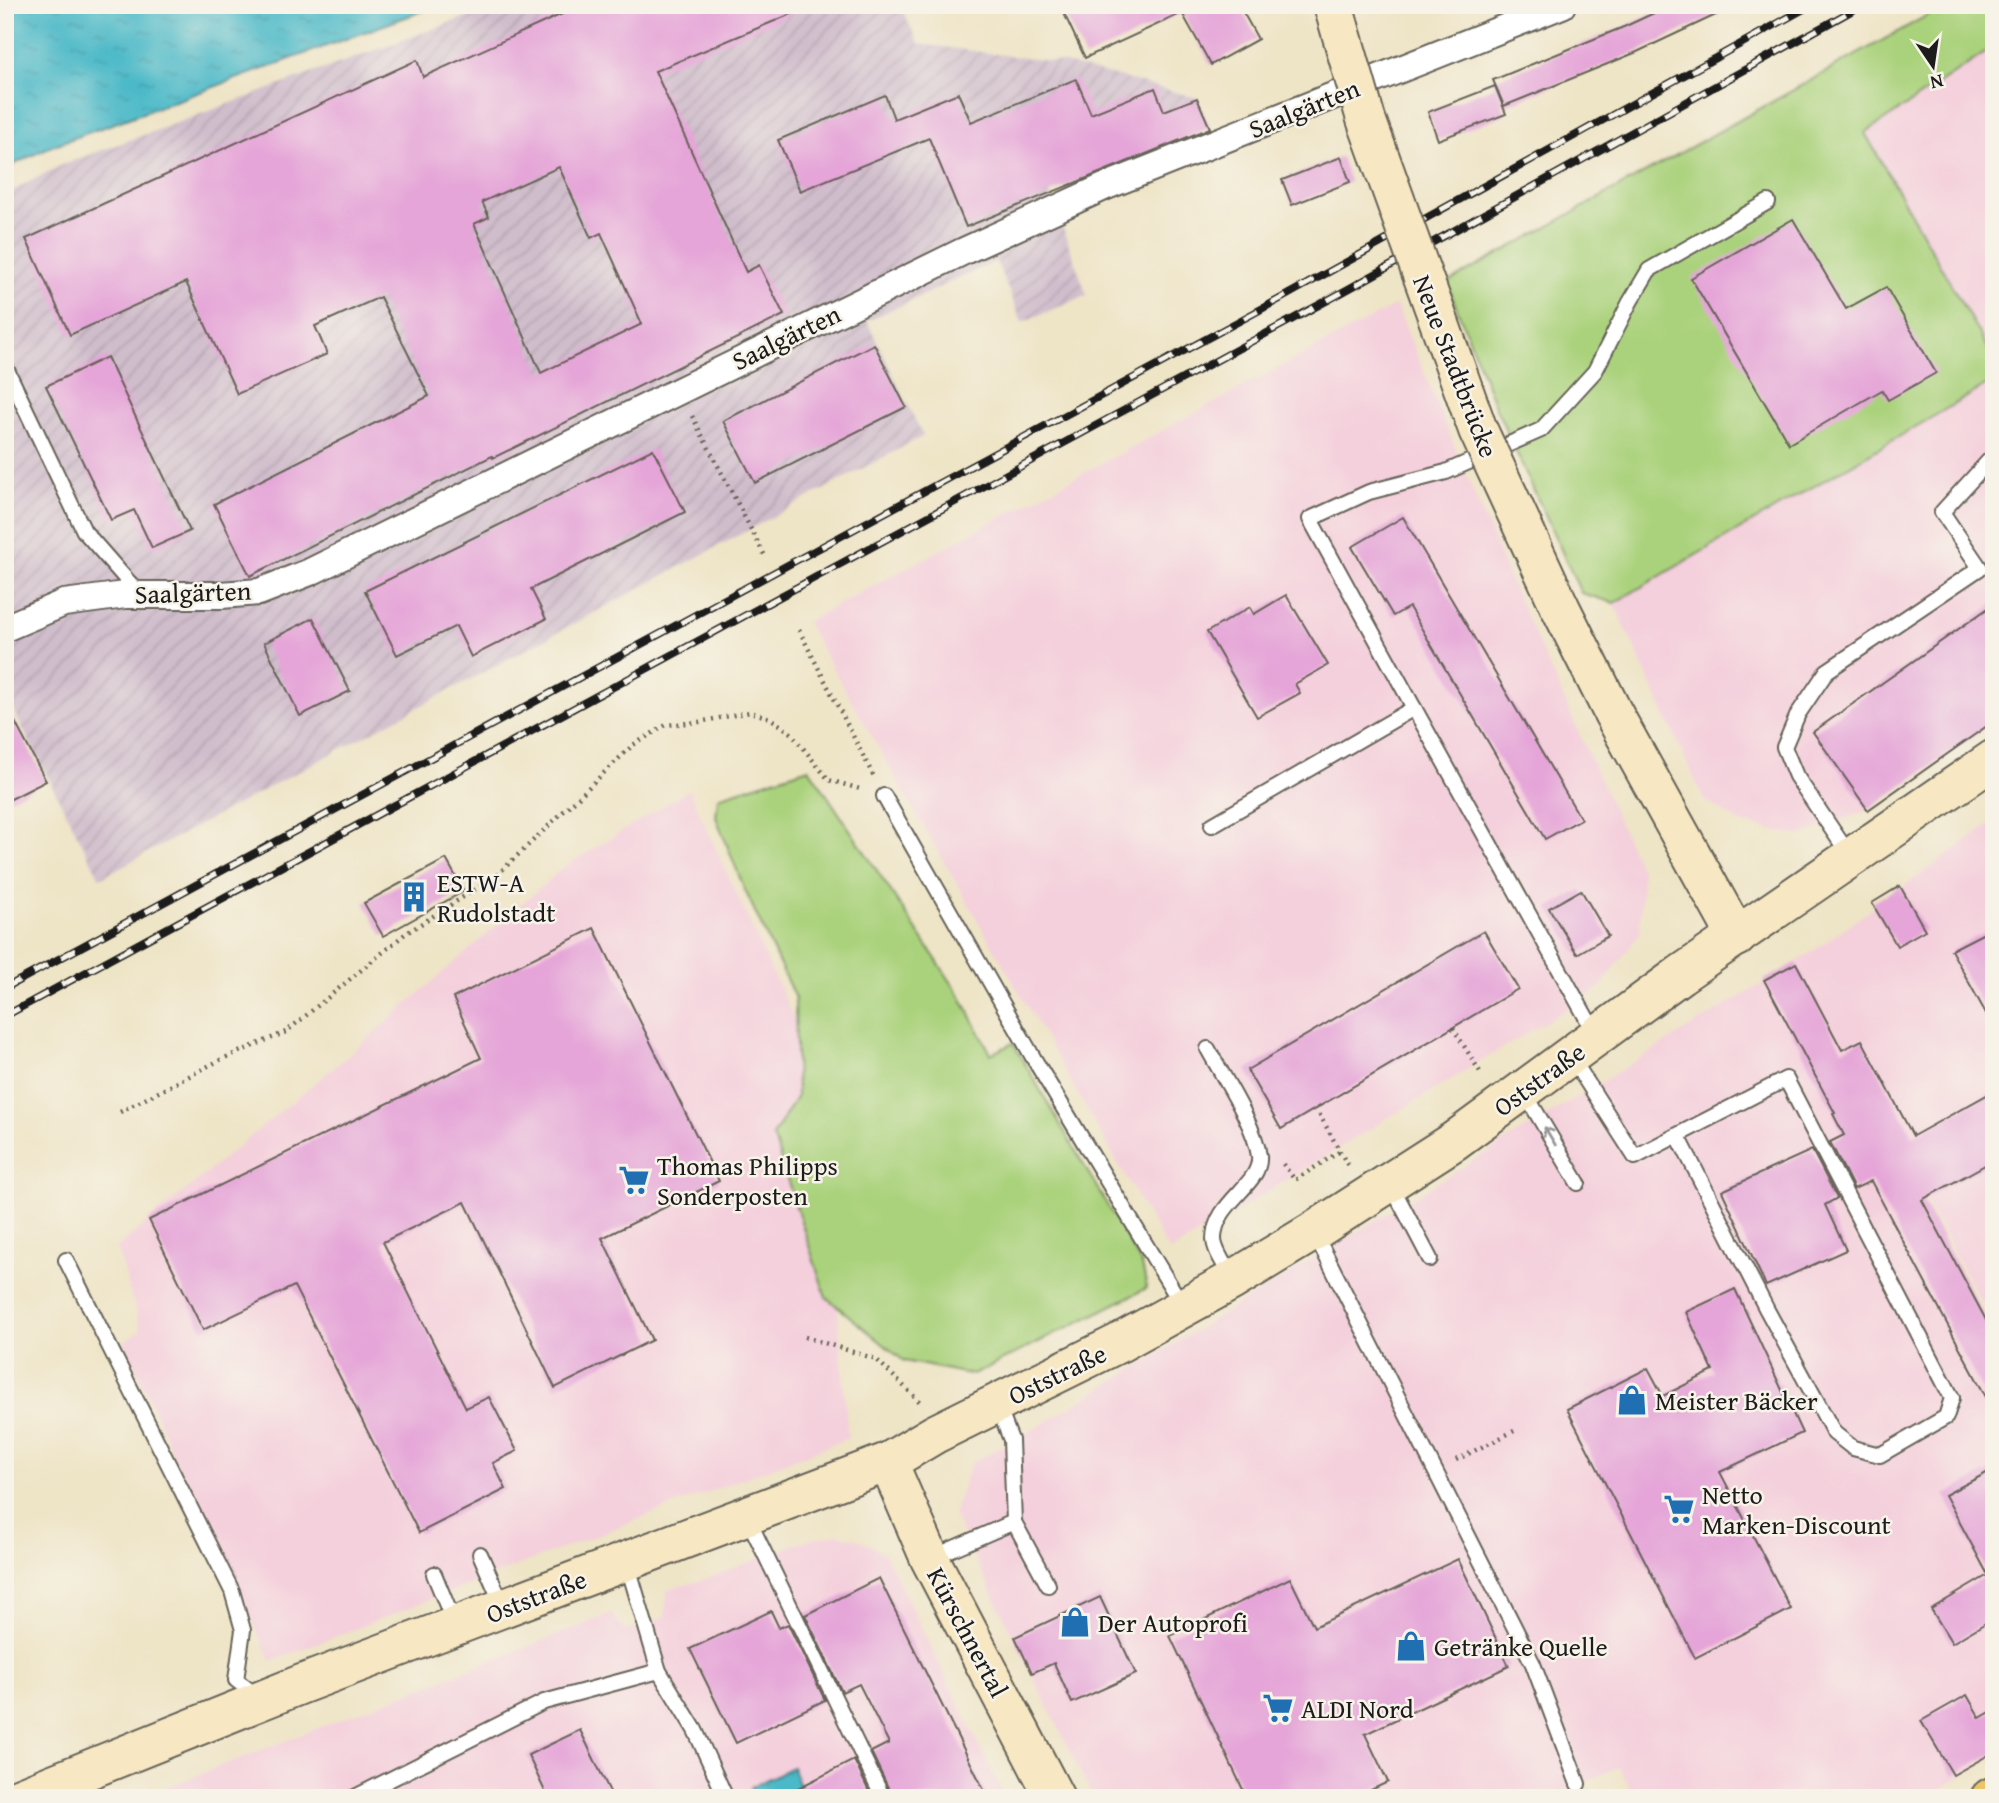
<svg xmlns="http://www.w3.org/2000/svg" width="1999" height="1803" font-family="'Gentium Book Plus',serif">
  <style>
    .built { fill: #f4cfdc }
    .industrial { fill: url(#industrial-furrows) }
    .green { fill: #aad27c; stroke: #63774c; stroke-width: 2 }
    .water { fill: url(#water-ripples); stroke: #346a72; stroke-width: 2 }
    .building { fill: #e5a5d8; fill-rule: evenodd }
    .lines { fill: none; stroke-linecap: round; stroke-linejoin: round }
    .lane-casing { stroke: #666258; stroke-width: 18 }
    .street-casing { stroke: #666258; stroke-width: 30 }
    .secondary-casing { stroke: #666258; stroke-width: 42 }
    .primary-casing { stroke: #666258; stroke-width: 42 }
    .path { stroke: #666258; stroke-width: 4.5; stroke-dasharray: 2 5; stroke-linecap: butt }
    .lane { stroke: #fff; stroke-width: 14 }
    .street { stroke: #fff; stroke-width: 26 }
    .secondary { stroke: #f7e8c3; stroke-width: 38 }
    .primary { stroke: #ebc669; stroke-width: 38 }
    .rail-casing { stroke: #1c1c1c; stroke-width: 8 }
    .rail { stroke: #f7f3e8; stroke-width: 5; stroke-dasharray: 16; stroke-linecap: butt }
    .secondary-bridge-casing { stroke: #666258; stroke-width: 42; stroke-linecap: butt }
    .secondary-bridge { stroke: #f7e8c3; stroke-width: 38 }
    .oneway { stroke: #999 }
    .labels { text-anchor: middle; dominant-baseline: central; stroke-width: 5; stroke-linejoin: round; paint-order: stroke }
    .street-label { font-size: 26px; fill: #1c1c1c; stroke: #f7f3e8 }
    .poi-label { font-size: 26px; fill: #1c1c1c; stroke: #f7f3e8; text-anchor: start }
  </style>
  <defs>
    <pattern id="industrial-furrows" width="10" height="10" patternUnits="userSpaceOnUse" patternTransform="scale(1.75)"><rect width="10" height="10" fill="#d0bdcc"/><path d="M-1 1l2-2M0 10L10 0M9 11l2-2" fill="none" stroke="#b2a2af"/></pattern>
    <pattern id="water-ripples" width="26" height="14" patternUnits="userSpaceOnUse" patternTransform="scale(1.75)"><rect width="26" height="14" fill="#4cb9c8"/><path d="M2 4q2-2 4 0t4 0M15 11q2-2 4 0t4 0" fill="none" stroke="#429eab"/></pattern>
  </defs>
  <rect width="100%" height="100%" fill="#f7f3e8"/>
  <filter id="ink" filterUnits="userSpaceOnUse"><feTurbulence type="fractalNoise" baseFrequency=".0143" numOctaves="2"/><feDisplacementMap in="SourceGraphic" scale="14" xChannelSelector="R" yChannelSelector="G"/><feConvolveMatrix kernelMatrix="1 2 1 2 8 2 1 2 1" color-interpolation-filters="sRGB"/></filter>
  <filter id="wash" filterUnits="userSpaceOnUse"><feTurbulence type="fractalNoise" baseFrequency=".00686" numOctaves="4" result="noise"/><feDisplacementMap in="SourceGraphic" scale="28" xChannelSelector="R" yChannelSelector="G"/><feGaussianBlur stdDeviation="1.57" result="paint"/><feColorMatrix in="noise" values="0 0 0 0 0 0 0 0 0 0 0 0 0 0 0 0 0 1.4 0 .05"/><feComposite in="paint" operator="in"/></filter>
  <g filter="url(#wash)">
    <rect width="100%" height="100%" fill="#eee4c6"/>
    <g class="built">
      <path d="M 1994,47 L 1994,360 L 1864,133 Z"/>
      <path d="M 1396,305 L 1512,585 L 1642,873 L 1640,933 L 1599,989 L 1169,1252 L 806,622 Z"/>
      <path d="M 1994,381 L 1994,723 L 1868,810 L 1799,836 L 1741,823 L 1704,800 L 1614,603 Z"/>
      <path d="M 689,790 L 818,1072 L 848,1438 L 271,1661 L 172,1452 L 124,1341 L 141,1330 L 117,1247 L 343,1060 L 564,867 Z"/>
      <path d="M 1994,822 L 1994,1325 L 1839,1043 L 1994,1335 L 1994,1756 L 1926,1798 L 1635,1798 L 1619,1767 L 1550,1798 L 1093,1798 L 953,1514 L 971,1463 L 1038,1427 L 1796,963 Z"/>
      <path d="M 838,1534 L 863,1541 L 885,1554 L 1005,1798 L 139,1798 L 611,1614 L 626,1631 L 665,1617 L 667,1590 L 703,1580 L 810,1539 Z"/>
    </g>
    <path class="industrial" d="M 499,5 L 900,5 L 919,44 L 1065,63 L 1197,98 L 1210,128 L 1050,193 L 1087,295 L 1022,322 L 996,261 L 867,321 L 923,436 L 100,878 L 5,695 L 5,195 L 59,166 Z"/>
    <g class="green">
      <path d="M 1946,5 L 1994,5 L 1994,47 L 1865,133 L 1994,360 L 1994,381 L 1614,603 L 1581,593 L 1495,406 L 1447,283 Z"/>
      <path d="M 809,768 L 961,997 L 991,1054 L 1013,1043 L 1142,1265 L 1147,1288 L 973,1375 L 904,1361 L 826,1297 L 773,1136 L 797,1096 L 795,998 L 744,888 L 716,817 L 718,797 Z"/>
    </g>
    <g class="water">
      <path d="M 5,5 L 439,5 L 49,147 L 5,169 Z"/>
      <path d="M 792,1767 L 806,1798 L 756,1798 L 751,1787 Z"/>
    </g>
    <g id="blocks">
      <g class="building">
        <path d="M 582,5 L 813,5 L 655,71 L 746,272 L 759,265 L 784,315 L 493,458 L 492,456 L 250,576 L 214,504 L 429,396 L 380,297 L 315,326 L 327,354 L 237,394 L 186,282 L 70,335 L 26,239 L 417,60 L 423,77 ZM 559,167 L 591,238 L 601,233 L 642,324 L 541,373 L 474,224 L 489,217 L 482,202 Z"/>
        <path d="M 1060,5 L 1239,5 L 1258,39 L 1211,65 L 1182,13 L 1085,58 Z"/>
        <path d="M 1671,5 L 1737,5 L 1637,52 L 1504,106 L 1493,80 L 1626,26 Z"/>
        <path d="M 1076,79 L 1091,114 L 1155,88 L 1164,111 L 1197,98 L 1210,128 L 966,227 L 929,138 L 800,191 L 778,140 L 885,95 L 894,119 L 958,93 L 971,122 Z"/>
        <path d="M 1495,86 L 1506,114 L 1438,140 L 1428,112 Z"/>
        <path d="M 1341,157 L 1350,182 L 1292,205 L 1282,180 Z"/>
        <path d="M 1793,219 L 1846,309 L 1886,287 L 1936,373 L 1888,400 L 1882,390 L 1789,444 L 1691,278 Z"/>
        <path d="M 874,344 L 906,407 L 755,483 L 723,421 Z"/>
        <path d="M 107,357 L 190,531 L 152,548 L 134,510 L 111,520 L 46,386 Z"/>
        <path d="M 653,449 L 685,512 L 531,589 L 546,619 L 471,657 L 456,626 L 397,655 L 365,591 Z"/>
        <path d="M 1403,517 L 1581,819 L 1545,839 L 1409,607 L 1393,616 L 1352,547 Z"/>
        <path d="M 1286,595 L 1328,665 L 1295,684 L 1300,693 L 1257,717 L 1207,632 L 1250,607 L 1254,614 Z"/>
        <path d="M 1994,604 L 1994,721 L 1868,810 L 1813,732 Z"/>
        <path d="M 313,618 L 350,691 L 300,716 L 264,643 Z"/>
        <path d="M 5,703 L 46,781 L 5,802 Z"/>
        <path d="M 446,859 L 464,891 L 383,936 L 364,903 Z"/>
        <path d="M 1900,886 L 1925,930 L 1897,946 L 1872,903 Z"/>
        <path d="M 1581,890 L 1608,936 L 1577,954 L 1549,908 Z"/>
        <path d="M 594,928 L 719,1181 L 602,1238 L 652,1340 L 555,1388 L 465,1202 L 383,1242 L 466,1408 L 489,1397 L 517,1451 L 493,1463 L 506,1489 L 419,1533 L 294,1286 L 203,1330 L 149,1220 L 481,1058 L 453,998 Z"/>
        <path d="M 1994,928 L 1994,1028 L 1951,950 Z"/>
        <path d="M 1484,931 L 1518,989 L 1281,1129 L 1247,1070 Z"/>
        <path d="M 1796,963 L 1842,1050 L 1862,1040 L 1913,1136 L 1994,1091 L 1994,1160 L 1922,1200 L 1994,1335 L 1994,1412 L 1871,1181 L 1854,1189 L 1830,1142 L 1844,1135 L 1833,1114 L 1835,1113 L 1764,980 Z"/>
        <path d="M 1812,1150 L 1837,1198 L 1825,1205 L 1846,1250 L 1766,1286 L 1722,1191 Z"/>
        <path d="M 1735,1289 L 1802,1433 L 1720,1472 L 1791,1609 L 1695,1658 L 1567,1409 L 1648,1368 L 1663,1396 L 1713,1371 L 1686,1312 Z"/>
        <path d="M 1994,1469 L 1994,1618 L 1952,1643 L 1931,1609 L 1988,1575 L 1945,1495 Z"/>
        <path d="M 1458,1559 L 1509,1666 L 1365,1734 L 1388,1782 L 1354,1798 L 1247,1798 L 1170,1636 L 1290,1578 L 1314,1627 Z"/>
        <path d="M 879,1578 L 988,1798 L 893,1798 L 871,1752 L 889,1743 L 859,1684 L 842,1692 L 805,1615 Z"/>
        <path d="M 1100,1597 L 1136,1674 L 1072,1703 L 1054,1663 L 1032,1673 L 1015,1637 Z"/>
        <path d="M 771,1611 L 779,1628 L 788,1624 L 825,1700 L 736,1743 L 690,1649 Z"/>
        <path d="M 1967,1695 L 1980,1718 L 1994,1710 L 1994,1752 L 1953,1775 L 1921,1721 Z"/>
        <path d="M 580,1730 L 613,1798 L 548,1798 L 528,1755 Z"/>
        <path d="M 854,1760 L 872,1798 L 778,1798 Z"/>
      </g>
    </g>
  </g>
  <g filter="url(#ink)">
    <use href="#blocks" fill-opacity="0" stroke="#666258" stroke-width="2"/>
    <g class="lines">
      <g class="lane-casing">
        <g id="lane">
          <path d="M 5,366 L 84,531 L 140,595"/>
          <path d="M 1414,708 L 1310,519 L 1369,492 L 1446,472 L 1541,430 L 1595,371 L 1630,302 L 1649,270 L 1768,202"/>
          <path d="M 884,796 L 1034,1059 L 1182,1305"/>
          <path d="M 1212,825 L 1414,708 L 1596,1035"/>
          <path d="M 1850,856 L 1796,776 L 1784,747 L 1798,714 L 1827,671 L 1980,568 L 1942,512 L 1994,455"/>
          <path d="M 1208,1049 C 1223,1077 1255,1125 1259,1156 C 1262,1185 1214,1202 1214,1239 C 1214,1251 1227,1268 1232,1278"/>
          <path d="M 1571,1057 L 1635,1157 L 1786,1079 L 1952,1398 L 1946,1417 L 1880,1455 L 1853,1448 L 1834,1433 L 1767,1310 L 1678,1136"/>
          <path d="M 1523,1090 L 1578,1183"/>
          <path d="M 1390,1183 L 1430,1259"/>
          <path d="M 1314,1232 L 1533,1664 L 1578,1784"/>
          <path d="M 66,1260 L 232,1591 L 243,1630 L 236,1680 L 258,1697"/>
          <path d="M 997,1404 L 1011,1440 L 1014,1522"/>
          <path d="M 747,1517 L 883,1798"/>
          <path d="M 480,1554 L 503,1606"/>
          <path d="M 931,1558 L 1014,1522 L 1048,1585"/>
          <path d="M 627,1563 L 659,1671 L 695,1730 L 726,1798"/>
          <path d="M 434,1574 L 455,1625"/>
          <path d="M 353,1798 L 544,1702 L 659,1671"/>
        </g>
      </g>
      <g class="street-casing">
        <path id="street" d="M 5,628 L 64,603 L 125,595 L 221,595 L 259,592 L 310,572 L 964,251 L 1104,187 L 1562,5"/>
      </g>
      <g class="secondary-casing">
        <g id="secondary">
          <path d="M 1559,605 L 1613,713 L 1737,937"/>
          <path d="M 888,1462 L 930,1559 L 1055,1798"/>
          <path d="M 18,1798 L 302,1684 L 888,1462 L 935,1434 L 1119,1343 L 1233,1280 L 1314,1231 L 1454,1141 L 1680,975 L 1994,759"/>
        </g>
      </g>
      <g class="primary-casing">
        <path id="primary" d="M 1990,1798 L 1994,1796"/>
      </g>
      <g class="path">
        <path d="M 692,416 L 766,558"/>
        <path d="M 799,630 L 874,777"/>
        <path d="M 1453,1028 L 1482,1075"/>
        <path d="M 1316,1108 L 1348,1166"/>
        <path d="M 120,1112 L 220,1060 L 286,1032 L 405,934 L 496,876 L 633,745 L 666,725 L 699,722 L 750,712 L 770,718 L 790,732 L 829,780 L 860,789"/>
        <path d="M 1283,1164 L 1295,1180 L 1339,1152"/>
        <path d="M 805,1337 L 876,1359 L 920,1402"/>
        <path d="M 1456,1460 L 1518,1429"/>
      </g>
      <use href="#lane" class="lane"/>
      <use href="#street" class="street"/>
      <use href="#secondary" class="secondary"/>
      <use href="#primary" class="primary"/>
      <g class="rail-casing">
        <g id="rail">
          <path d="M 5,988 L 1278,300 L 1811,5"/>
          <path d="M 5,1016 L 1341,293 L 1862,5"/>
        </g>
      </g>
      <use href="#rail" class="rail"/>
      <g class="secondary-bridge-casing">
        <path id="secondary-bridge" d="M 1333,5 L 1366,119 L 1478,430 L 1559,605"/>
      </g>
      <use href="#secondary-bridge" class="secondary-bridge"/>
    </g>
    <defs><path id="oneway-shaft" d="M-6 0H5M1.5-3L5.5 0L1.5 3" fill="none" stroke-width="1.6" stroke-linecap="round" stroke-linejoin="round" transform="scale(1.75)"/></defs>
    <use class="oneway" href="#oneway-shaft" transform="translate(1550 1136) rotate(-121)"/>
  </g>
  <defs>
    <g id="building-bare" transform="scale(2.415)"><path d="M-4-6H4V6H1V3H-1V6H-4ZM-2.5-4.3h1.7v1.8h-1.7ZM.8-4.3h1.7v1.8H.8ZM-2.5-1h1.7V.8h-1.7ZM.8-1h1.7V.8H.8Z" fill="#1f6fb2" stroke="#f7f3e8" stroke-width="2.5" paint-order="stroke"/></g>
    <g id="supermarket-bare" transform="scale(2.415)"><path d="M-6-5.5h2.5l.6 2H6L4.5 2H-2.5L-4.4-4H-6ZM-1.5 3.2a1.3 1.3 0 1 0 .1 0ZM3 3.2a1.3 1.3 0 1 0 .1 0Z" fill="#1f6fb2" stroke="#f7f3e8" stroke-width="2.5" paint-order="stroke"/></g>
    <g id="shop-bare" transform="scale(2.415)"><path d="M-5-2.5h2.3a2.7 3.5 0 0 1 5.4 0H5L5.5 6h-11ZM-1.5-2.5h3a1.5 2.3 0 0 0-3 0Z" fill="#1f6fb2" stroke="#f7f3e8" stroke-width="2.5" paint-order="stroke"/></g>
  </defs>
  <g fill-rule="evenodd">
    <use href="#building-bare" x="414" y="897"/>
    <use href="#supermarket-bare" x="634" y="1180"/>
    <use href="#shop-bare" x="1632" y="1400"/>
    <use href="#supermarket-bare" x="1679" y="1509"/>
    <use href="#shop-bare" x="1075" y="1622"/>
    <use href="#shop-bare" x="1411" y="1646"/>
    <use href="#supermarket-bare" x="1278" y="1708"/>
  </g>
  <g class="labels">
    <g class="street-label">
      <text transform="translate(1304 108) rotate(-22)">Saalgärten</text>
      <text transform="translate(786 337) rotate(-26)">Saalgärten</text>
      <text transform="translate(1456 366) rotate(69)">Neue Stadtbrücke</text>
      <text transform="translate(193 592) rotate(-2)">Saalgärten</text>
      <text transform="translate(1539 1079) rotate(-36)">Oststraße</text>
      <text transform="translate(1057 1374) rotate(-26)">Oststraße</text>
      <text transform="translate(536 1596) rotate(-21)">Oststraße</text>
      <text transform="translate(968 1632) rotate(62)">Kürschnertal</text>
    </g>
    <g class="poi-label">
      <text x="437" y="882">ESTW-A<tspan x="437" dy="30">Rudolstadt</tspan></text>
      <text x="657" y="1165">Thomas Philipps<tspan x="657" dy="30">Sonderposten</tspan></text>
      <text x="1655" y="1400">Meister Bäcker</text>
      <text x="1702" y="1494">Netto<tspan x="1702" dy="30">Marken-Discount</tspan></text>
      <text x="1098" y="1622">Der Autoprofi</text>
      <text x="1434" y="1646">Getränke Quelle</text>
      <text x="1301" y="1708">ALDI Nord</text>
    </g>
  </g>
  <rect width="1999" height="1803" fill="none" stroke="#f7f3e8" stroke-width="28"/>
  <g transform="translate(1933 66) rotate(167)" stroke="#f7f3e8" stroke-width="5" paint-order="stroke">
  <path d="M0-5L12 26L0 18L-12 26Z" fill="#1c1c1c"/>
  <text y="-10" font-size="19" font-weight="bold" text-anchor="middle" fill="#1c1c1c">N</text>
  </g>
</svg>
